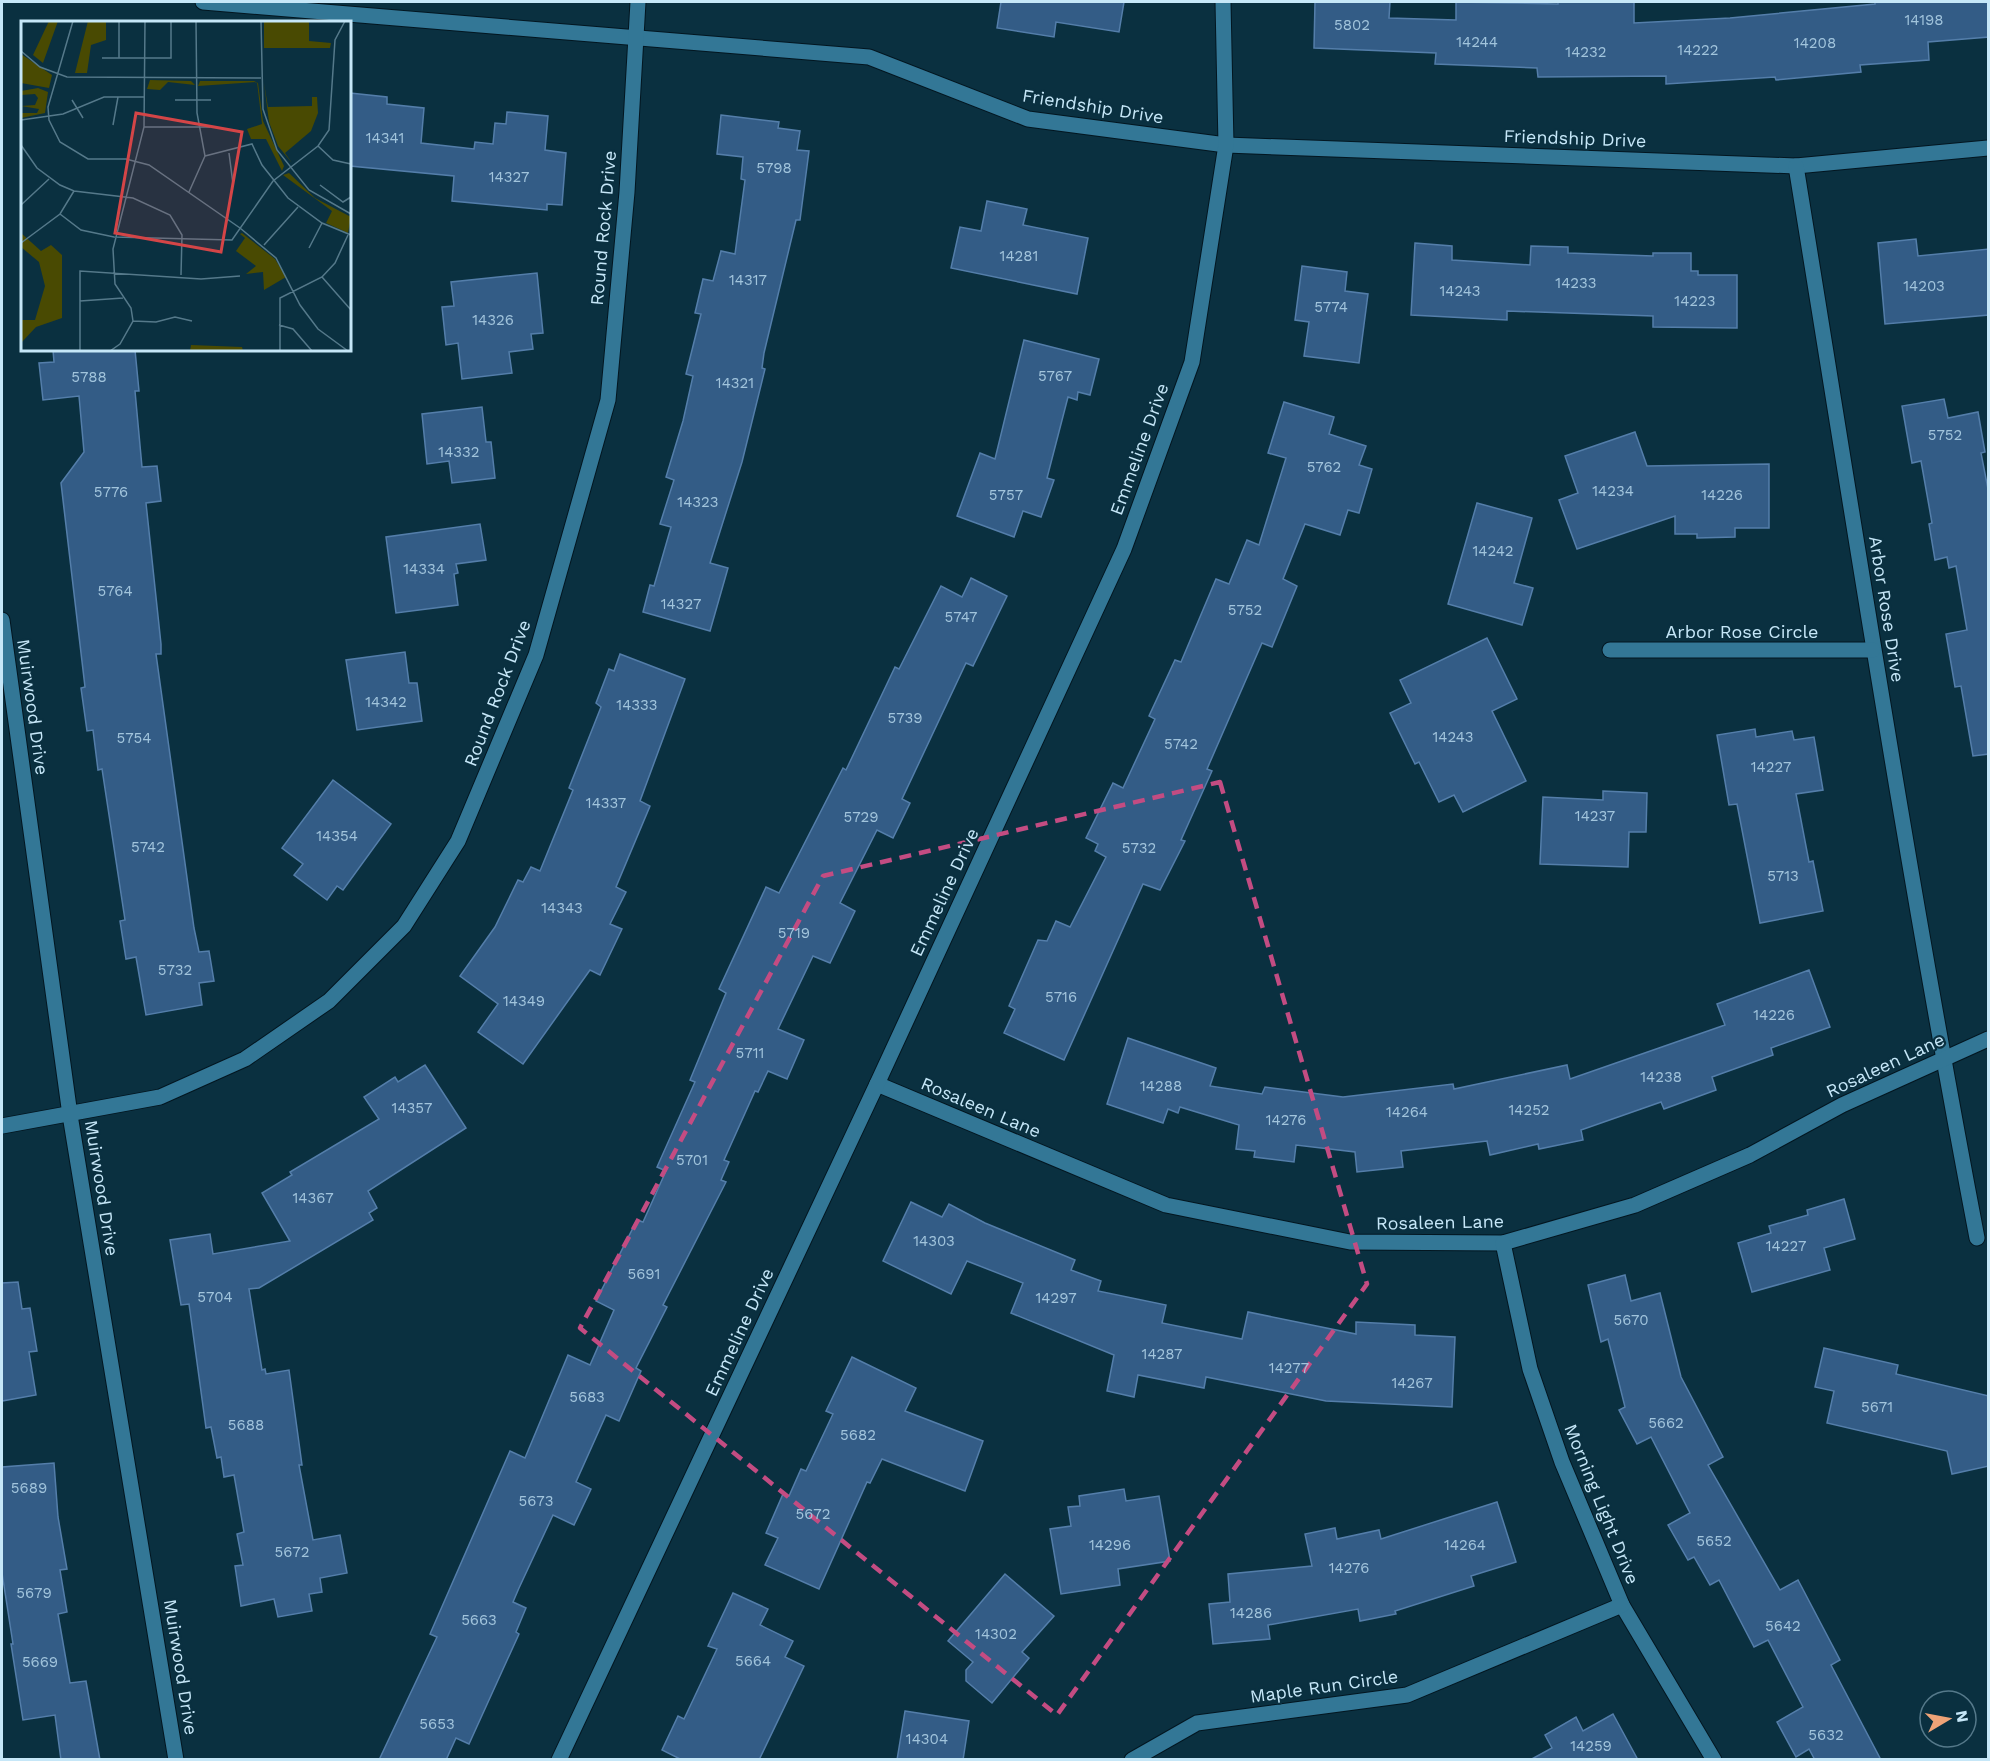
<svg xmlns="http://www.w3.org/2000/svg" width="1990" height="1761" font-family="'Work Sans',sans-serif">
  <style>
    .building { fill: #335c86; stroke: #547eaa; stroke-width: 1.5 }
    .lines { fill: none; stroke-linecap: round; stroke-linejoin: round }
    .minor-casing { stroke: #031620; stroke-width: 17 }
    .tertiary-casing { stroke: #031620; stroke-width: 17 }
    .minor { stroke: #337796; stroke-width: 15 }
    .tertiary { stroke: #337796; stroke-width: 15 }
    .marked { fill: none; stroke: #c34c82; stroke-width: 4.5; stroke-dasharray: 12 8; stroke-linejoin: round }
    .labels { text-anchor: middle; dominant-baseline: central; stroke-width: 4.5; stroke-linejoin: round; paint-order: stroke }
    .number-label { font-size: 15px; fill: #a1c4dc }
    .street-label { font-size: 18px; fill: #c6e7f8; stroke: #0a3040 }
    .inset-road { fill: none; stroke: #55798a; stroke-width: 1.5 }
    .view { fill: #d44547; fill-opacity: 0.15; stroke: #d44547; stroke-width: 3 }
    .inset-edge { fill: none; stroke: #c6e7f8; stroke-width: 3 }
  </style>
  <rect width="100%" height="100%" fill="#0a3040"/>
  <g class="building">
    <path d="M 1001,2 L 1124,2 L 1119,32 L 1056,22 L 1054,37 L 997,28 Z"/>
    <path d="M 1315,2 L 1390,2 L 1389,18 L 1456,20 L 1456,2 L 1558,4 L 1558,2 L 1634,2 L 1634,23 L 1730,18 L 1875,4 L 1875,2 L 1989,2 L 1989,37 L 1928,42 L 1929,60 L 1860,65 L 1861,72 L 1776,80 L 1775,77 L 1666,84 L 1666,76 L 1538,77 L 1537,68 L 1435,64 L 1436,53 L 1314,48 Z"/>
    <path d="M 350,93 L 387,97 L 387,104 L 424,108 L 421,143 L 474,149 L 475,142 L 493,144 L 495,123 L 506,124 L 507,112 L 548,116 L 545,150 L 566,153 L 562,205 L 547,204 L 547,210 L 452,201 L 454,176 L 350,166 Z"/>
    <path d="M 721,115 L 779,122 L 778,128 L 800,131 L 797,150 L 809,151 L 800,220 L 796,220 L 764,353 L 762,368 L 765,369 L 742,462 L 710,563 L 728,568 L 710,631 L 643,612 L 650,585 L 654,586 L 671,527 L 660,524 L 674,480 L 666,477 L 683,421 L 693,376 L 686,374 L 701,314 L 695,313 L 703,279 L 713,281 L 721,251 L 735,254 L 745,180 L 741,179 L 743,157 L 717,154 Z"/>
    <path d="M 987,201 L 1027,209 L 1023,225 L 1088,238 L 1077,294 L 951,268 L 960,227 L 981,231 Z"/>
    <path d="M 1916,239 L 1918,256 L 1989,249 L 1989,315 L 1885,324 L 1878,243 Z"/>
    <path d="M 1415,243 L 1452,246 L 1452,260 L 1530,265 L 1531,246 L 1568,247 L 1568,253 L 1653,256 L 1653,253 L 1691,253 L 1691,271 L 1698,271 L 1698,275 L 1737,275 L 1737,328 L 1653,327 L 1653,316 L 1507,311 L 1507,320 L 1411,315 Z"/>
    <path d="M 1302,266 L 1347,272 L 1345,291 L 1368,294 L 1359,363 L 1304,356 L 1309,322 L 1295,320 Z"/>
    <path d="M 537,273 L 543,333 L 531,334 L 533,349 L 509,352 L 512,373 L 462,379 L 458,343 L 446,345 L 442,307 L 454,306 L 451,282 Z"/>
    <path d="M 1024,340 L 1099,359 L 1090,395 L 1078,392 L 1077,400 L 1068,397 L 1047,478 L 1054,480 L 1041,517 L 1023,511 L 1014,537 L 957,516 L 980,453 L 995,459 Z"/>
    <path d="M 53,350 L 135,350 L 139,391 L 135,391 L 142,467 L 157,466 L 161,501 L 146,503 L 161,644 L 161,654 L 156,654 L 194,928 L 199,952 L 209,951 L 214,981 L 199,983 L 202,1005 L 146,1015 L 136,957 L 126,959 L 120,921 L 125,920 L 102,769 L 98,770 L 93,730 L 87,731 L 81,688 L 85,687 L 61,483 L 84,452 L 79,396 L 43,400 L 39,363 L 54,362 Z"/>
    <path d="M 1944,399 L 1948,418 L 1978,412 L 1985,452 L 1981,453 L 1989,494 L 1989,754 L 1973,756 L 1961,686 L 1955,687 L 1946,634 L 1967,630 L 1956,566 L 1949,568 L 1947,557 L 1935,560 L 1929,524 L 1932,523 L 1921,461 L 1912,463 L 1902,406 Z"/>
    <path d="M 1284,402 L 1334,417 L 1329,434 L 1366,446 L 1359,465 L 1372,469 L 1359,513 L 1348,510 L 1340,535 L 1305,524 L 1283,579 L 1297,586 L 1272,647 L 1262,643 L 1207,769 L 1212,771 L 1181,840 L 1185,841 L 1160,890 L 1143,884 L 1064,1060 L 1004,1033 L 1015,1009 L 1009,1006 L 1038,940 L 1047,941 L 1056,921 L 1070,927 L 1106,857 L 1095,851 L 1098,844 L 1086,838 L 1113,783 L 1123,788 L 1155,719 L 1149,716 L 1175,660 L 1181,662 L 1216,579 L 1229,584 L 1247,540 L 1259,545 L 1286,458 L 1268,453 Z"/>
    <path d="M 482,407 L 486,442 L 491,442 L 495,478 L 452,483 L 449,461 L 427,464 L 422,414 Z"/>
    <path d="M 1635,432 L 1647,466 L 1769,464 L 1769,528 L 1735,528 L 1735,537 L 1697,538 L 1697,534 L 1675,534 L 1675,516 L 1577,549 L 1559,500 L 1578,493 L 1565,456 Z"/>
    <path d="M 1477,503 L 1532,518 L 1514,583 L 1533,588 L 1522,625 L 1448,604 Z"/>
    <path d="M 480,524 L 486,560 L 456,564 L 458,573 L 454,574 L 458,605 L 396,613 L 386,537 Z"/>
    <path d="M 971,578 L 1007,596 L 973,666 L 966,663 L 902,799 L 910,803 L 893,838 L 877,830 L 840,903 L 855,911 L 830,963 L 813,956 L 778,1029 L 804,1040 L 787,1079 L 768,1071 L 758,1092 L 755,1091 L 724,1160 L 729,1162 L 721,1180 L 726,1182 L 663,1305 L 667,1307 L 636,1368 L 641,1371 L 619,1421 L 606,1415 L 576,1482 L 591,1489 L 574,1525 L 553,1515 L 519,1588 L 513,1602 L 526,1608 L 516,1632 L 519,1634 L 469,1744 L 456,1738 L 446,1760 L 379,1760 L 437,1637 L 430,1634 L 510,1451 L 525,1458 L 568,1355 L 590,1365 L 614,1310 L 596,1301 L 637,1220 L 643,1222 L 666,1171 L 657,1167 L 695,1082 L 690,1080 L 726,993 L 719,989 L 766,887 L 779,893 L 843,768 L 846,770 L 895,667 L 899,669 L 941,586 L 962,597 Z"/>
    <path d="M 1487,638 L 1517,699 L 1492,711 L 1526,781 L 1463,812 L 1454,795 L 1439,802 L 1419,762 L 1415,764 L 1390,713 L 1411,703 L 1400,680 Z"/>
    <path d="M 405,652 L 409,683 L 417,683 L 422,721 L 357,730 L 346,660 Z"/>
    <path d="M 620,654 L 685,679 L 640,801 L 650,806 L 616,887 L 626,892 L 610,924 L 622,929 L 600,975 L 590,970 L 523,1064 L 478,1032 L 498,1004 L 460,976 L 495,927 L 518,880 L 523,882 L 531,867 L 540,871 L 573,790 L 569,788 L 601,707 L 596,703 L 609,669 L 614,671 Z"/>
    <path d="M 1755,729 L 1756,737 L 1792,731 L 1794,740 L 1814,737 L 1823,790 L 1796,794 L 1809,862 L 1813,861 L 1823,911 L 1760,923 L 1737,804 L 1729,805 L 1717,735 Z"/>
    <path d="M 333,780 L 391,824 L 343,890 L 337,886 L 327,900 L 294,875 L 303,864 L 282,848 Z"/>
    <path d="M 1603,791 L 1647,793 L 1646,832 L 1629,832 L 1628,867 L 1540,864 L 1543,797 L 1603,800 Z"/>
    <path d="M 1809,970 L 1830,1027 L 1771,1048 L 1773,1055 L 1712,1077 L 1716,1090 L 1664,1109 L 1661,1102 L 1581,1130 L 1583,1140 L 1539,1149 L 1538,1144 L 1490,1155 L 1487,1141 L 1401,1151 L 1403,1167 L 1357,1172 L 1355,1152 L 1296,1145 L 1294,1162 L 1254,1157 L 1255,1151 L 1236,1149 L 1239,1125 L 1180,1107 L 1178,1113 L 1168,1109 L 1163,1123 L 1107,1104 L 1128,1038 L 1216,1068 L 1210,1086 L 1262,1094 L 1265,1087 L 1343,1097 L 1453,1084 L 1454,1089 L 1567,1065 L 1570,1079 L 1725,1025 L 1717,1004 Z"/>
    <path d="M 425,1065 L 466,1128 L 368,1191 L 377,1208 L 369,1213 L 373,1220 L 259,1288 L 249,1289 L 262,1370 L 265,1369 L 266,1374 L 289,1370 L 302,1465 L 299,1465 L 313,1540 L 340,1535 L 347,1573 L 320,1578 L 322,1592 L 309,1594 L 312,1611 L 278,1617 L 274,1599 L 241,1606 L 235,1566 L 243,1565 L 237,1534 L 244,1532 L 234,1475 L 224,1477 L 221,1457 L 217,1458 L 211,1427 L 206,1428 L 189,1304 L 181,1305 L 170,1240 L 210,1234 L 213,1254 L 290,1241 L 262,1193 L 292,1175 L 290,1172 L 379,1119 L 364,1097 L 395,1077 L 398,1082 Z"/>
    <path d="M 1844,1199 L 1855,1239 L 1824,1248 L 1830,1270 L 1752,1292 L 1738,1243 L 1771,1233 L 1769,1226 L 1808,1215 L 1807,1210 Z"/>
    <path d="M 911,1202 L 942,1217 L 949,1204 L 985,1223 L 1075,1260 L 1071,1270 L 1101,1281 L 1098,1291 L 1166,1305 L 1162,1323 L 1242,1339 L 1248,1312 L 1356,1334 L 1356,1322 L 1415,1325 L 1415,1335 L 1455,1337 L 1452,1407 L 1326,1401 L 1206,1377 L 1204,1388 L 1138,1375 L 1134,1397 L 1107,1391 L 1114,1355 L 1011,1313 L 1023,1283 L 967,1261 L 951,1294 L 883,1261 Z"/>
    <path d="M 1625,1275 L 1631,1301 L 1660,1293 L 1681,1377 L 1723,1457 L 1708,1465 L 1780,1590 L 1798,1580 L 1840,1660 L 1831,1665 L 1881,1760 L 1815,1760 L 1809,1749 L 1796,1757 L 1777,1722 L 1803,1707 L 1768,1640 L 1754,1647 L 1719,1580 L 1710,1585 L 1694,1557 L 1688,1560 L 1668,1525 L 1690,1513 L 1651,1437 L 1637,1444 L 1619,1410 L 1625,1407 L 1608,1339 L 1601,1342 L 1588,1285 Z"/>
    <path d="M 18,1282 L 22,1309 L 30,1308 L 37,1351 L 29,1352 L 36,1395 L 2,1401 L 2,1283 Z"/>
    <path d="M 1824,1348 L 1898,1365 L 1896,1374 L 1989,1396 L 1989,1466 L 1952,1474 L 1947,1451 L 1827,1423 L 1834,1391 L 1815,1387 Z"/>
    <path d="M 852,1357 L 916,1388 L 905,1411 L 983,1441 L 965,1491 L 882,1459 L 870,1483 L 867,1482 L 819,1589 L 765,1565 L 778,1538 L 766,1533 L 783,1494 L 789,1496 L 801,1469 L 806,1471 L 833,1414 L 826,1411 Z"/>
    <path d="M 54,1463 L 58,1517 L 67,1569 L 60,1570 L 67,1612 L 58,1614 L 70,1683 L 86,1681 L 100,1760 L 61,1760 L 55,1715 L 23,1720 L 11,1644 L 13,1644 L 2,1573 L 2,1467 Z"/>
    <path d="M 1124,1489 L 1126,1501 L 1159,1496 L 1170,1561 L 1118,1569 L 1120,1585 L 1061,1594 L 1050,1529 L 1071,1526 L 1068,1507 L 1080,1506 L 1079,1496 Z"/>
    <path d="M 1497,1502 L 1516,1562 L 1471,1576 L 1474,1586 L 1395,1611 L 1396,1614 L 1360,1621 L 1358,1609 L 1268,1625 L 1270,1639 L 1213,1644 L 1209,1604 L 1230,1602 L 1228,1574 L 1312,1566 L 1305,1534 L 1335,1528 L 1337,1539 L 1379,1530 L 1381,1539 Z"/>
    <path d="M 1005,1574 L 1054,1616 L 1022,1652 L 1029,1658 L 992,1703 L 966,1681 L 966,1670 L 973,1662 L 948,1641 Z"/>
    <path d="M 733,1593 L 768,1609 L 760,1625 L 793,1641 L 785,1657 L 804,1666 L 759,1760 L 682,1760 L 662,1750 L 678,1716 L 684,1719 L 717,1649 L 708,1646 Z"/>
    <path d="M 905,1711 L 969,1721 L 963,1760 L 897,1760 Z"/>
    <path d="M 1613,1714 L 1638,1760 L 1530,1760 L 1552,1748 L 1545,1735 L 1576,1717 L 1583,1731 Z"/>
  </g>
  <g class="lines">
    <g class="minor-casing">
      <g id="minor">
        <path d="M 203,2 L 869,57 L 1028,119 L 1226,145 L 1796,166 L 1988,148"/>
        <path d="M 1796,166 C 1854,524 1909,882 1977,1238"/>
        <path d="M 2,620 L 70,1115 L 176,1760"/>
        <path d="M 1610,650 L 1873,650"/>
        <path d="M 877,1084 L 1166,1205 L 1350,1242 L 1503,1243 L 1635,1205 L 1750,1155 L 1842,1105 L 1988,1039"/>
        <path d="M 2,1126 L 160,1097 L 245,1059 L 329,1001 L 404,926 L 458,841 L 536,655 L 608,400 L 627,192 L 638,2"/>
        <path d="M 1503,1243 L 1530,1369 L 1562,1462 L 1622,1605 L 1714,1760"/>
        <path d="M 1132,1760 L 1197,1723 L 1407,1695 L 1622,1605"/>
      </g>
    </g>
    <g class="tertiary-casing">
      <path id="tertiary" d="M 559,1760 L 877,1084 L 1124,549 L 1192,362 L 1226,145 L 1223,2"/>
    </g>
    <use href="#minor" class="minor"/>
    <use href="#tertiary" class="tertiary"/>
  </g>
  <path class="marked" d="M 1220,782 L 1367,1284 L 1057,1715 L 580,1328 L 823,876 Z"/>
  <g class="labels">
    <g class="number-label">
      <text x="1924" y="20">14198</text>
      <text x="1352" y="25">5802</text>
      <text x="1477" y="42">14244</text>
      <text x="1815" y="43">14208</text>
      <text x="1698" y="50">14222</text>
      <text x="1586" y="52">14232</text>
      <text x="385" y="138">14341</text>
      <text x="774" y="168">5798</text>
      <text x="509" y="177">14327</text>
      <text x="1019" y="256">14281</text>
      <text x="748" y="280">14317</text>
      <text x="1576" y="283">14233</text>
      <text x="1924" y="286">14203</text>
      <text x="1460" y="291">14243</text>
      <text x="1695" y="301">14223</text>
      <text x="1331" y="307">5774</text>
      <text x="493" y="320">14326</text>
      <text x="1055" y="376">5767</text>
      <text x="89" y="377">5788</text>
      <text x="735" y="383">14321</text>
      <text x="1945" y="435">5752</text>
      <text x="459" y="452">14332</text>
      <text x="1324" y="467">5762</text>
      <text x="1613" y="491">14234</text>
      <text x="111" y="492">5776</text>
      <text x="1006" y="495">5757</text>
      <text x="1722" y="495">14226</text>
      <text x="698" y="502">14323</text>
      <text x="1493" y="551">14242</text>
      <text x="424" y="569">14334</text>
      <text x="115" y="591">5764</text>
      <text x="681" y="604">14327</text>
      <text x="1245" y="610">5752</text>
      <text x="961" y="617">5747</text>
      <text x="386" y="702">14342</text>
      <text x="637" y="705">14333</text>
      <text x="905" y="718">5739</text>
      <text x="1453" y="737">14243</text>
      <text x="134" y="738">5754</text>
      <text x="1181" y="744">5742</text>
      <text x="1771" y="767">14227</text>
      <text x="606" y="803">14337</text>
      <text x="1595" y="816">14237</text>
      <text x="861" y="817">5729</text>
      <text x="337" y="836">14354</text>
      <text x="148" y="847">5742</text>
      <text x="1139" y="848">5732</text>
      <text x="1783" y="876">5713</text>
      <text x="562" y="908">14343</text>
      <text x="794" y="933">5719</text>
      <text x="175" y="970">5732</text>
      <text x="1061" y="997">5716</text>
      <text x="524" y="1001">14349</text>
      <text x="1774" y="1015">14226</text>
      <text x="750" y="1053">5711</text>
      <text x="1661" y="1077">14238</text>
      <text x="1161" y="1086">14288</text>
      <text x="412" y="1108">14357</text>
      <text x="1529" y="1110">14252</text>
      <text x="1407" y="1112">14264</text>
      <text x="1286" y="1120">14276</text>
      <text x="692" y="1160">5701</text>
      <text x="313" y="1198">14367</text>
      <text x="934" y="1241">14303</text>
      <text x="1786" y="1246">14227</text>
      <text x="644" y="1274">5691</text>
      <text x="215" y="1297">5704</text>
      <text x="1056" y="1298">14297</text>
      <text x="1631" y="1320">5670</text>
      <text x="1162" y="1354">14287</text>
      <text x="1289" y="1368">14277</text>
      <text x="1412" y="1383">14267</text>
      <text x="587" y="1397">5683</text>
      <text x="1877" y="1407">5671</text>
      <text x="1666" y="1423">5662</text>
      <text x="246" y="1425">5688</text>
      <text x="858" y="1435">5682</text>
      <text x="29" y="1488">5689</text>
      <text x="536" y="1501">5673</text>
      <text x="813" y="1514">5672</text>
      <text x="1714" y="1541">5652</text>
      <text x="1110" y="1545">14296</text>
      <text x="1465" y="1545">14264</text>
      <text x="292" y="1552">5672</text>
      <text x="1349" y="1568">14276</text>
      <text x="34" y="1593">5679</text>
      <text x="1251" y="1613">14286</text>
      <text x="479" y="1620">5663</text>
      <text x="1783" y="1626">5642</text>
      <text x="996" y="1634">14302</text>
      <text x="753" y="1661">5664</text>
      <text x="40" y="1662">5669</text>
      <text x="437" y="1724">5653</text>
      <text x="1826" y="1735">5632</text>
      <text x="927" y="1739">14304</text>
      <text x="1591" y="1746">14259</text>
    </g>
    <g class="street-label">
      <text transform="translate(1093 106) rotate(9)">Friendship Drive</text>
      <text transform="translate(1575 138) rotate(2)">Friendship Drive</text>
      <text transform="translate(603 228) rotate(-85)">Round Rock Drive</text>
      <text transform="translate(1139 449) rotate(-70)">Emmeline Drive</text>
      <text transform="translate(1887 609) rotate(81)">Arbor Rose Drive</text>
      <text x="1742" y="631">Arbor Rose Circle</text>
      <text transform="translate(497 693) rotate(-69)">Round Rock Drive</text>
      <text transform="translate(33 707) rotate(82)">Muirwood Drive</text>
      <text transform="translate(944 892) rotate(-65)">Emmeline Drive</text>
      <text transform="translate(1885 1065) rotate(-25)">Rosaleen Lane</text>
      <text transform="translate(981 1107) rotate(23)">Rosaleen Lane</text>
      <text transform="translate(102 1188) rotate(81)">Muirwood Drive</text>
      <text transform="translate(1440 1222) rotate(-1)">Rosaleen Lane</text>
      <text transform="translate(739 1332) rotate(-65)">Emmeline Drive</text>
      <text transform="translate(1602 1504) rotate(68)">Morning Light Drive</text>
      <text transform="translate(181 1667) rotate(81)">Muirwood Drive</text>
      <text transform="translate(1324 1686) rotate(-8)">Maple Run Circle</text>
    </g>
  </g>
  <g transform="translate(21 21)">
    <rect width="330" height="330" fill="#0a3040"/>
    <path d="M 28,0 L 37,0 L 22,42 L 12,34 ZM 67,0 L 85,0 L 85,19 L 70,24 L 66,52 L 54,52 ZM 243,0 L 288,0 L 288,20 L 310,22 L 309,27 L 243,27 ZM 0,33 L 31,54 L 28,67 L 0,62 ZM 129,59 L 170,60 L 174,64 L 147,61 L 139,69 L 126,68 ZM 179,60 L 233,60 L 237,62 L 242,100 L 263,145 L 261,150 L 245,118 L 230,118 L 226,108 L 241,103 L 236,61 L 177,65 ZM 243,62 L 247,86 L 291,85 L 291,76 L 296,76 L 297,92 L 290,110 L 264,132 L 271,142 L 257,125 L 248,101 ZM 17,67 L 27,71 L 24,92 L 0,97 L 0,92 L 16,92 L 18,88 L 0,85 L 14,84 L 17,77 L 14,73 L 0,74 L 0,70 ZM 268,152 L 294,177 L 330,196 L 327,212 L 305,202 L 311,190 L 262,154 ZM 0,212 L 20,230 L 30,224 L 41,234 L 41,297 L 15,306 L 0,322 L 0,299 L 14,299 L 24,265 L 18,241 L 0,226 ZM 221,212 L 254,238 L 265,256 L 243,269 L 242,251 L 225,253 L 235,245 L 215,230 L 224,217 L 219,213 ZM 170,324 L 221,326 L 222,330 L 169,330 Z" fill="#494a02"/>
    <path class="inset-road" d="M 52,0 L 27,86 L 28,99 L 39,121 L 67,138 L 105,138 L 128,144 L 219,207 L 255,237 L 279,284 L 297,308 L 327,330M 98,0 L 98,37M 240,0 L 242,88 L 256,129 L 288,169 L 330,193M 0,30 L 19,46 L 46,56 L 240,57M 81,37 L 150,37 L 150,0M 51,79 L 62,97M 154,79 L 190,79M 0,99 L 42,93 L 83,76 L 124,76M 92,104 L 97,76M 123,106 L 189,106M 0,124 L 16,147 L 39,164 L 53,170 L 112,177 L 149,194 L 161,214 L 160,254M 297,125 L 312,139 L 330,143M 208,132 L 212,163M 184,135 L 231,123 L 241,144 L 267,177 L 301,202 L 330,214M 299,164 L 322,181 L 330,176M 168,171 L 184,135 L 176,92 L 175,0M 0,184 L 28,158M 39,193 L 60,209 L 93,216 L 211,219 L 252,160 L 297,125 L 308,109 L 314,19 L 324,0M 0,222 L 39,193 L 53,170M 243,224 L 277,186M 288,227 L 301,202M 301,256 L 330,289M 59,280 L 102,277M 112,300 L 135,301 L 154,296 L 171,300M 258,304 L 272,308 L 291,330M 59,330 L 59,250 L 180,258 L 219,255M 89,330 L 99,323 L 112,300 L 110,287 L 94,263 L 92,228 L 123,106 L 124,0M 259,330 L 259,277 L 301,256 L 314,242 L 327,214"/>
    <path class="view" d="M 115,92 L 221,111 L 200,231 L 94,212 Z"/>
    <rect width="330" height="330" class="inset-edge"/>
  </g>
  <rect width="1990" height="1761" fill="none" stroke="#c6e7f8" stroke-width="6"/>
  <g transform="translate(1948 1719) rotate(80)"><circle r="28" fill="#0a3040" stroke="#55798a" stroke-width="1.5"/>
  <path d="M0-4.5L10 22L0 15L-10 22Z" fill="#efa377"/>
  <text y="-9" font-size="16" font-weight="bold" text-anchor="middle" fill="#c6e7f8">N</text>
  </g>
</svg>
